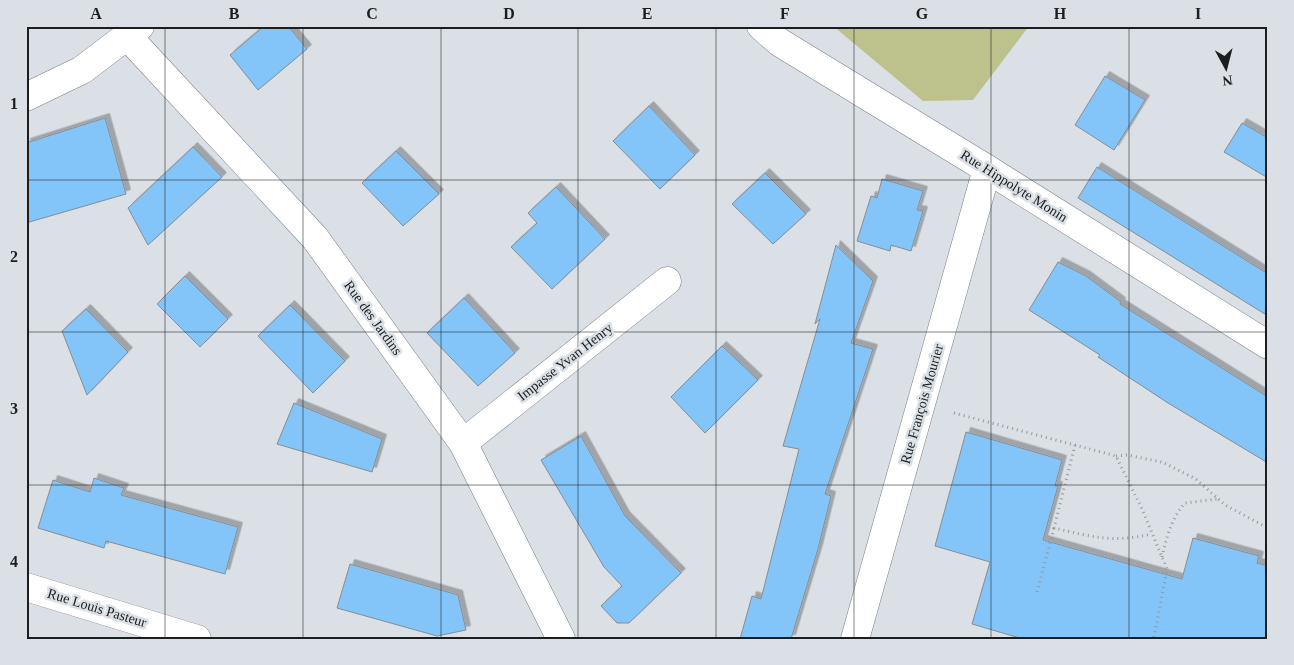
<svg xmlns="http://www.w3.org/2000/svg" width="1294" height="665" font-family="'Times New Roman',serif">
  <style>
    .green { fill: #bdc28c }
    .building { fill: #83c5f9; stroke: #878d92; filter: url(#shadow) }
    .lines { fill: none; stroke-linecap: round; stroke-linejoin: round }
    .minor-casing { stroke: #7c8287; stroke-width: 29 }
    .path { stroke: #93989b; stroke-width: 3; stroke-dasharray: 1 4; stroke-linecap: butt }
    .minor { stroke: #fff; stroke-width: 28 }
    .grid { fill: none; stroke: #1b1d1f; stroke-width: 1; stroke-opacity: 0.55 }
    .labels { text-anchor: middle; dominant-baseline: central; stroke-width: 5; stroke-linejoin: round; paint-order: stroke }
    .street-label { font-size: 14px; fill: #1b1d1f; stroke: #dae0e5 }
    .neatline { fill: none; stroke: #1b1d1f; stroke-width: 2 }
    .grid-label { font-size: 16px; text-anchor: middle; font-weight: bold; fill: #1b1d1f }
  </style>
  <defs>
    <filter id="shadow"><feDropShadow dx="4.5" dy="-4.5" stdDeviation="0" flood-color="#0004"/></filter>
  </defs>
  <rect width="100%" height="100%" fill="#dae0e5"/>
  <path class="green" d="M 833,26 L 1029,26 L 973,100 L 923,101 Z"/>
  <g class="building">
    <path d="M 264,26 L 288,26 L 307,49 L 258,90 L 230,55 Z"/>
    <path d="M 1105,76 L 1145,100 L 1114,150 L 1075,125 Z"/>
    <path d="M 649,106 L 695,155 L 660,189 L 613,141 Z"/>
    <path d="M 105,118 L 126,194 L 26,223 L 26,143 Z"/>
    <path d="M 1242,123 L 1268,138 L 1268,178 L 1224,152 Z"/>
    <path d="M 193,147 L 222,177 L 148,245 L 128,208 Z"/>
    <path d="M 396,151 L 439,194 L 403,226 L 362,183 Z"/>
    <path d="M 1097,167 L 1268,274 L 1268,316 L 1078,198 Z"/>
    <path d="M 765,173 L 806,214 L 773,244 L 732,204 Z"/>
    <path d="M 882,179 L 923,191 L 917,210 L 923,211 L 911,251 L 891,245 L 890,251 L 857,241 L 871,196 L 877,198 Z"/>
    <path d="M 556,187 L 605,239 L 552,289 L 511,247 L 537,223 L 528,213 Z"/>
    <path d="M 836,245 L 873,281 L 851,343 L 873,349 L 825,494 L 831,496 L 818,549 L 791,639 L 740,639 L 752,596 L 761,599 L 799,449 L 783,446 L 820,319 L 815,324 Z"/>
    <path d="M 1058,262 L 1086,276 L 1121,302 L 1120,304 L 1268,397 L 1268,463 L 1168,403 L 1098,357 L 1100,355 L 1029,310 Z"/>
    <path d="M 185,276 L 228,319 L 200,347 L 157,304 Z"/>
    <path d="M 464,298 L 515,353 L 478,386 L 427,333 Z"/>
    <path d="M 290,305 L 345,361 L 313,393 L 258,336 Z"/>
    <path d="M 86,309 L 128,352 L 87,395 L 62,331 Z"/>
    <path d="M 722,346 L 758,380 L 705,433 L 671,397 Z"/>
    <path d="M 294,403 L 382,439 L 372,472 L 277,444 Z"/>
    <path d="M 966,432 L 1062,460 L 1055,486 L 1058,486 L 1043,540 L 1182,579 L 1193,538 L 1259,556 L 1257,563 L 1268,566 L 1268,639 L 1023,639 L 972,624 L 990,562 L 935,546 Z"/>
    <path d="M 581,436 L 625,516 L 681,573 L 629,623 L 617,623 L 601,606 L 622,586 L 604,567 L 541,460 Z"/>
    <path d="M 94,478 L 124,488 L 121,495 L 238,527 L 225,574 L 106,541 L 104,548 L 38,528 L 53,480 L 90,492 Z"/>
    <path d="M 350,564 L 458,595 L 466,630 L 437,636 L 337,608 Z"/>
  </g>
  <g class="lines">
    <g class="minor-casing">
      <g id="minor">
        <path d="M 761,26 L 779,42 L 987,169 L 1268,345"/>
        <path d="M 128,37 L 315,238 L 463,443 L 561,639"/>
        <path d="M 26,97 L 82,70 L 140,26"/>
        <path d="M 463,443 L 667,281"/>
        <path d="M 26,587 L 197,639"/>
        <path d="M 855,639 L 987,169"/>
      </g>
    </g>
    <g class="path">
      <path d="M 954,413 L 1116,456 L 1142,509 L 1167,569 L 1154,637 L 1160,639"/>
      <path d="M 1075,445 L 1054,528 C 1093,537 1112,543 1152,534"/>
      <path d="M 1116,456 L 1127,455 L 1162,462 L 1196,479 L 1225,505 L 1268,528"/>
      <path d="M 1162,557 C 1167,536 1171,519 1185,503 L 1217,499"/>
      <path d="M 1037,592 L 1054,528"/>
    </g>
    <use href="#minor" class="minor"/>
  </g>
  <path class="grid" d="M 165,26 L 165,639M 303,26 L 303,639M 441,26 L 441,639M 578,26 L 578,639M 716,26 L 716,639M 854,26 L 854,639M 991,26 L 991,639M 1129,26 L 1129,639M 26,180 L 1268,180M 26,332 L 1268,332M 26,485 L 1268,485"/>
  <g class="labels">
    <g class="street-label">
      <text transform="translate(1014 186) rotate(32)">Rue Hippolyte Monin</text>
      <text transform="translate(373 318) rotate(54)">Rue des Jardins</text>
      <text transform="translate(565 362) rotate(-38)">Impasse Yvan Henry</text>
      <text transform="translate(922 404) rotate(-74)">Rue François Mourier</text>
      <text transform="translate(97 608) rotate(17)">Rue Louis Pasteur</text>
    </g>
  </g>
  <rect width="1294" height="665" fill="none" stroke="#dae0e5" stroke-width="55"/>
  <g transform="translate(1226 68) rotate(173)" stroke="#dae0e5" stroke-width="4" paint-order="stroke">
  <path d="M0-4L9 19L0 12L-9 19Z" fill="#1b1d1f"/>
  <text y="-8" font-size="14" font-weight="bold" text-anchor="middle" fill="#1b1d1f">N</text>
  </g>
  <rect x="28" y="28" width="1238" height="610" class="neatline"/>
  <g class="grid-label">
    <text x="96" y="19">A</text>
    <text x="234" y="19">B</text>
    <text x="372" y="19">C</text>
    <text x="509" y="19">D</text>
    <text x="647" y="19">E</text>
    <text x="785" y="19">F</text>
    <text x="922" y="19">G</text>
    <text x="1060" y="19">H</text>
    <text x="1198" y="19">I</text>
    <text x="14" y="109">1</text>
    <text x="14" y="262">2</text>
    <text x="14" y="414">3</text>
    <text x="14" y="567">4</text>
  </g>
</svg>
